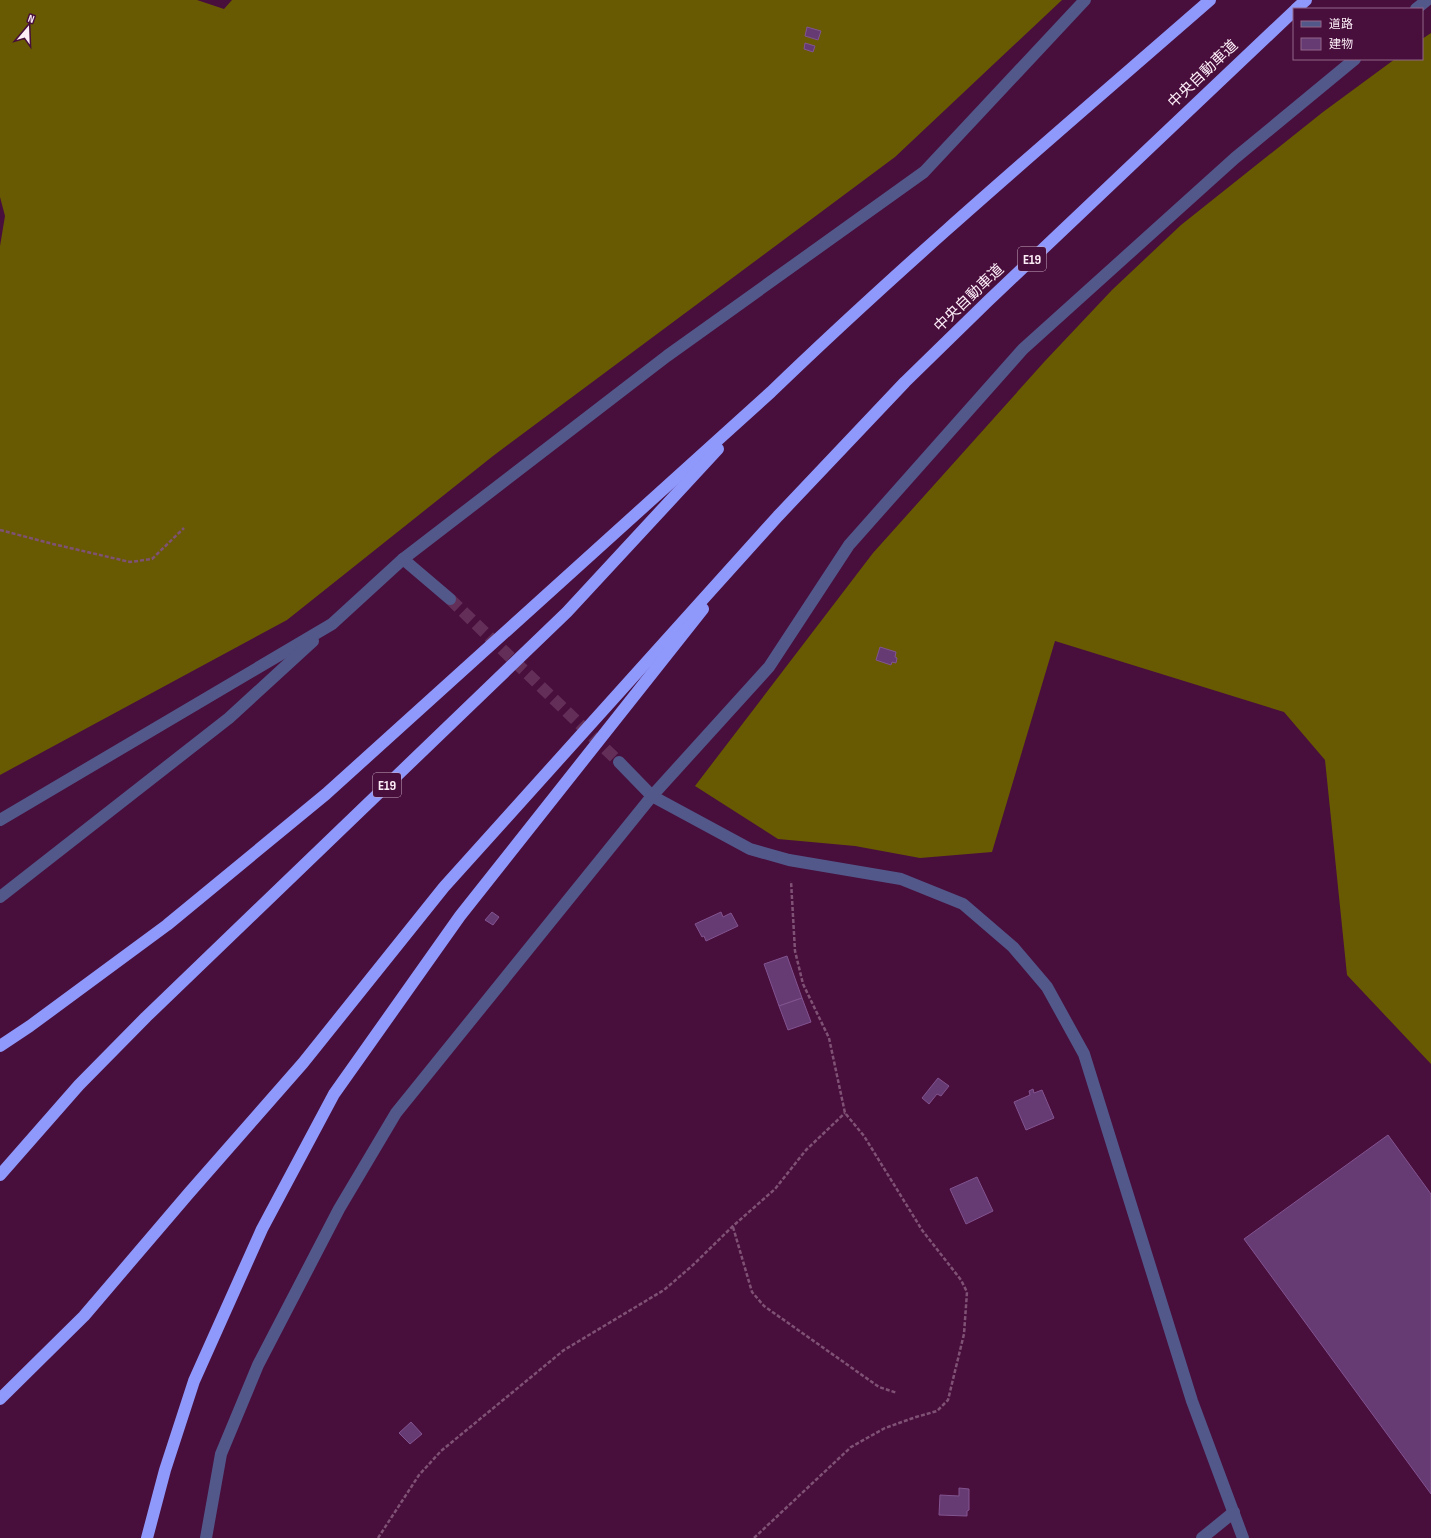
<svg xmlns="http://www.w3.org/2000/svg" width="1431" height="1538" font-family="'Sofia Sans Condensed','Noto Sans JP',sans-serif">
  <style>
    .forest { fill: #685a02 }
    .building { fill: #663a73; stroke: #825490 }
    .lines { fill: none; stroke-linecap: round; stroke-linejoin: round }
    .minor-tunnel { stroke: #632f58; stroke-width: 12; stroke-dasharray: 12 6; stroke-linecap: butt }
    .path { stroke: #7f5275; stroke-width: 2.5; stroke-dasharray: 4 2; stroke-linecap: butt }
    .minor { stroke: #53588a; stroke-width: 12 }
    .highway { stroke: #8f98fb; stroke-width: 12 }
    .labels { text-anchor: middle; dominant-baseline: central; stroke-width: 3; stroke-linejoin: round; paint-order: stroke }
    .shield { fill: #480e3c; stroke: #c6aabf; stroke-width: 1 }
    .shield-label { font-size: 14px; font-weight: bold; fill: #fcedf7 }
    .street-label { font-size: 15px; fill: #fcedf7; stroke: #480e3c }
  </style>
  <rect width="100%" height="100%" fill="#480e3c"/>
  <g class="forest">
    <path d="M 0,0 L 197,0 L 224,9 L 232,0 L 1062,0 L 895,157 L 493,456 L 287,620 L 0,775 L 0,246 L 5,216 L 0,197 Z"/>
    <path d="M 1431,33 L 1431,1064 L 1347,975 L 1325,760 L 1284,712 L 1055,641 L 992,852 L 920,858 L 855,846 L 778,839 L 695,786 L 873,553 L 1045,361 L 1112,290 L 1181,225 L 1323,112 L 1395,59 L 1422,59 L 1422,39 Z"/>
  </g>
  <g class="building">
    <path d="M 807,27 L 821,31 L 818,40 L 805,36 Z"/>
    <path d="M 805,43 L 815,46 L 813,52 L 804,49 Z"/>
    <path d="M 880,647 L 896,652 L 895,657 L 897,658 L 896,663 L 892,662 L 891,665 L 876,660 Z"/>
    <path d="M 492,912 L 499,917 L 493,925 L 485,920 Z"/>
    <path d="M 721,912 L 723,917 L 731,913 L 738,926 L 706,941 L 704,936 L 702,937 L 695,924 Z"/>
    <path d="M 787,956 L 802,998 L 779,1006 L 764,964 Z"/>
    <path d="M 802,998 L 811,1022 L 788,1030 L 779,1006 Z"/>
    <path d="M 938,1078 L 949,1086 L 941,1096 L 937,1094 L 929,1104 L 922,1098 Z"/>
    <path d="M 1033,1089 L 1034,1093 L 1042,1090 L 1054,1118 L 1026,1130 L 1014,1102 L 1030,1095 L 1029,1091 Z"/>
    <path d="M 1388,1135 L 1431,1194 L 1431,1494 L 1244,1239 Z"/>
    <path d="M 977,1177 L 993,1211 L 966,1224 L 950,1189 Z"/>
    <path d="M 411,1422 L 422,1434 L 410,1444 L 399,1433 Z"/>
    <path d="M 959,1488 L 969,1489 L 969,1510 L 967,1511 L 967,1516 L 939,1515 L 940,1495 L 959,1496 Z"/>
  </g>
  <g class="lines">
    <path class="minor-tunnel" d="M 450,599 L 619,762"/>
    <g class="path">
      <path d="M 0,530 L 53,544 L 130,562 L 152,559 L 184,528"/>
      <path d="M 733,1227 L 752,1292 L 764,1306 L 879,1387 L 897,1393"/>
      <path d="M 378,1538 L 419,1475 L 441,1451 L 564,1350 L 664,1290 L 693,1265 L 733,1226 L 775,1189 L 806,1150 L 845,1113"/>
      <path d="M 754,1538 L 851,1447 L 885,1428 L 916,1417 L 937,1411 L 948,1400 L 964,1334 L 967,1292 L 961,1280 L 922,1230 L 864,1136 L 845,1113 L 829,1038 L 803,984 L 795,951 L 791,881"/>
    </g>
    <g class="minor">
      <path d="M 1416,9 L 1427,0"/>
      <path d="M 403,559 L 450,599"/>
      <path d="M 619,762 L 652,796 L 750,849 L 789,860 L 901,879 L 963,904 L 1013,947 L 1047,987 L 1084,1054 L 1192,1401 L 1243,1538"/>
      <path d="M 0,820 L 332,624 L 403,559 L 667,356 L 924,172 L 1085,0"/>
      <path d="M 0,897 L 229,718 L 313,641"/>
      <path d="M 206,1538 L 221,1454 L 258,1365 L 339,1209 L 396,1113 L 652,796 L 769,667 L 849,545 L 1023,349 L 1235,158 L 1355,59"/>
      <path d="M 1202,1538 L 1234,1512"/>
    </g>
    <g class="highway">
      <path d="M 1296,9 L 1306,0"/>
      <path d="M 0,1046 L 30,1026 L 167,925 L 326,794 L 771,392 C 912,256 1062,129 1210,0"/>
      <path d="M 0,1175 L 79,1085 L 146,1017 L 567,612 L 718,449"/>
      <path d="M 0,1399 L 84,1316 L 189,1193 L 303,1063 L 444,887 L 778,516 L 905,382 L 988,301 L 1294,11"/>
      <path d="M 147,1538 L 165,1470 L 194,1381 L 262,1229 L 334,1094 L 460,916 L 703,609"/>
    </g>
  </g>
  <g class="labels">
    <g class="shield">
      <rect x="1018" y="247" width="28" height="24" rx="3"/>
      <rect x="373" y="773" width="28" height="24" rx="3"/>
    </g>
    <g class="shield-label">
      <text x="1032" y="259">E19</text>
      <text x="387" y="785">E19</text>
    </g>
    <g class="street-label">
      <text transform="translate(1203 74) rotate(-44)">中央自動車道</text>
      <text transform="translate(969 298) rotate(-44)">中央自動車道</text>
    </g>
  </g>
  <rect x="1293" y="8" width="130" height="52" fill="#480e3c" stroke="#906787"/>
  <rect x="1301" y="21" width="20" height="6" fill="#53588a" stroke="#906787"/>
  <text x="1329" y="28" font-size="12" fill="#fcedf7">道路</text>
  <rect x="1301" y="38" width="20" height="12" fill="#663a73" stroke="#906787"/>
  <text x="1329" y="48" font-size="12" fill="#fcedf7">建物</text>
  <g transform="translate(28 28) rotate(19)" stroke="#480e3c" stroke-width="3" paint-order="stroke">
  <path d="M0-3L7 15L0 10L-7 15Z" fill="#fcedf7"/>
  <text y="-6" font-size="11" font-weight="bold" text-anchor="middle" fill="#fcedf7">N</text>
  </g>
</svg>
